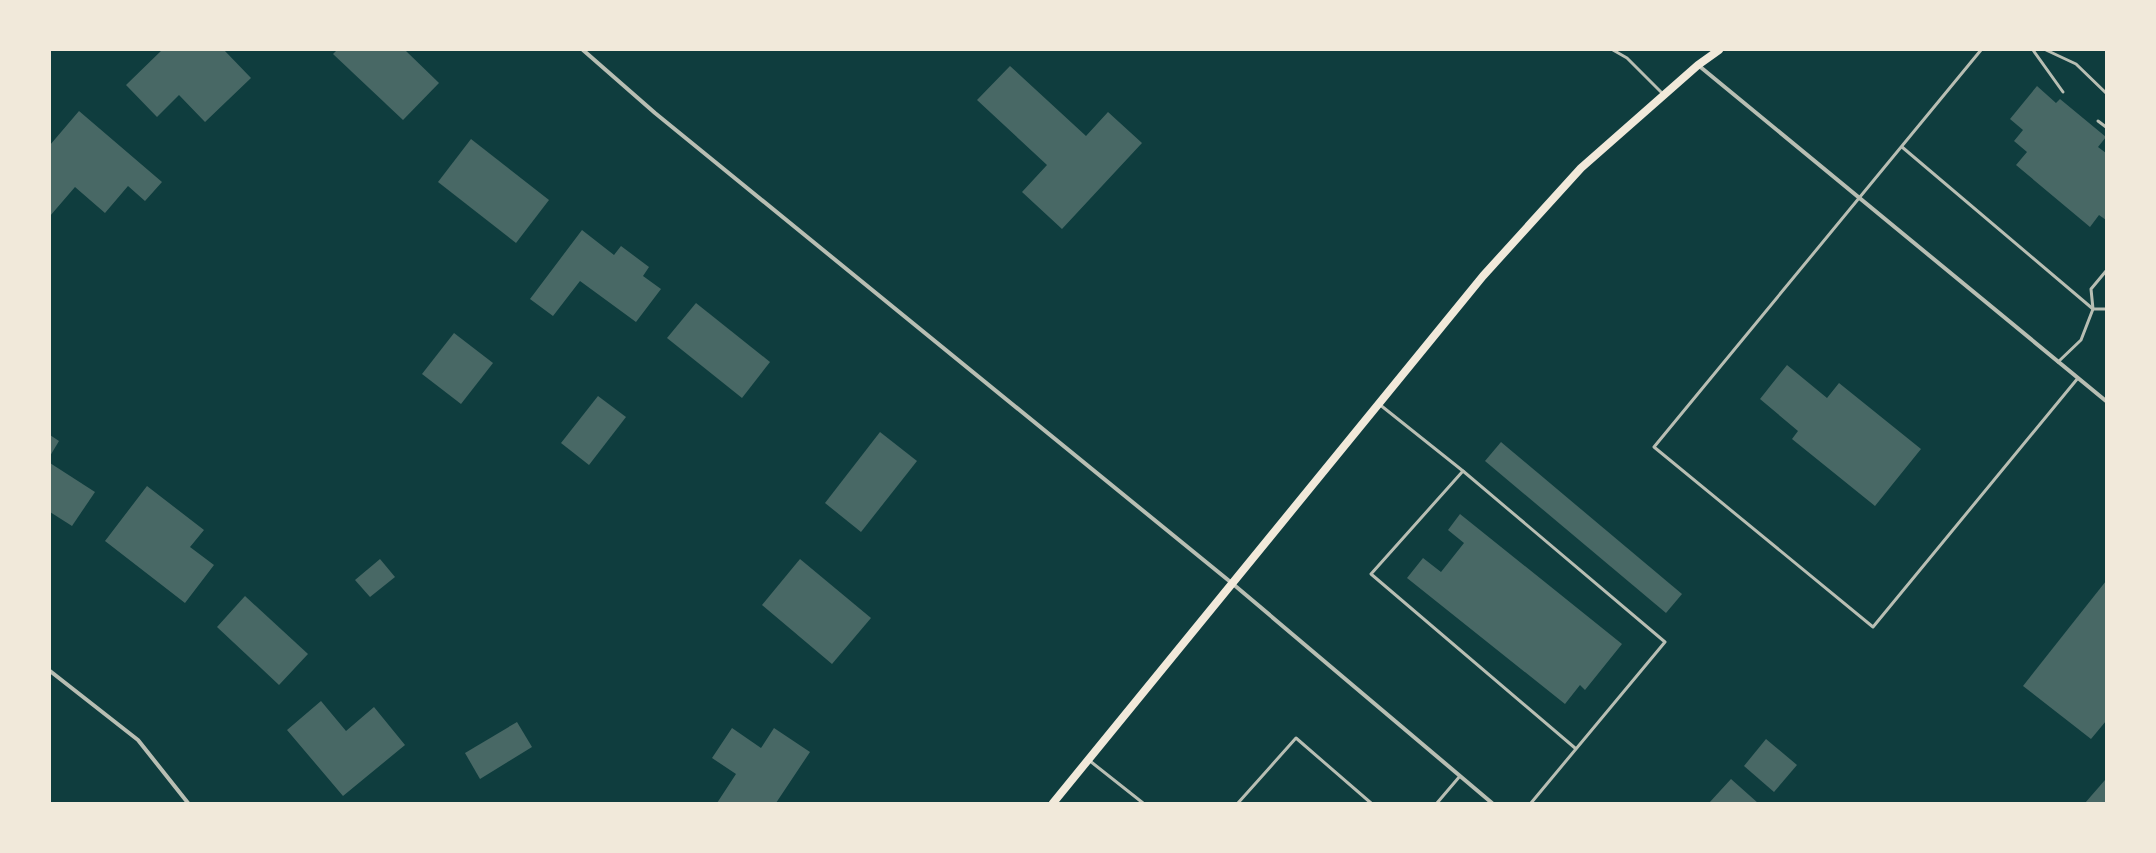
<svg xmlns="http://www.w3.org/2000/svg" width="2156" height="853" font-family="'Golos Text',sans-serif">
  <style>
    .building { fill: #486865 }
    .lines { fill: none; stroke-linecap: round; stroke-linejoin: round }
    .service { stroke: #b8beb3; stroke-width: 3 }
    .minor { stroke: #b8beb3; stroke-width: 4 }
    .secondary { stroke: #f1e9da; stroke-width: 8 }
  </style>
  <rect width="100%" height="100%" fill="#0f3d3e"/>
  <g class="building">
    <path d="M 162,50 L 224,50 L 251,78 L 205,122 L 179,95 L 157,117 L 126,85 Z"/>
    <path d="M 337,50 L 405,50 L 439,83 L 403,120 L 333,54 Z"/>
    <path d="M 1010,66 L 1086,136 L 1108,112 L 1142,143 L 1062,229 L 1022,192 L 1047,165 L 977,100 Z"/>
    <path d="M 2037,86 L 2056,103 L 2060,99 L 2106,137 L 2098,147 L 2106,153 L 2106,220 L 2099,215 L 2090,227 L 2016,165 L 2027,152 L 2014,141 L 2023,130 L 2010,119 Z"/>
    <path d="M 79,111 L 162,182 L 145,201 L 128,186 L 105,213 L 75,187 L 50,216 L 50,145 Z"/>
    <path d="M 471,139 L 549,200 L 516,243 L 438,182 Z"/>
    <path d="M 582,230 L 614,255 L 621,246 L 649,267 L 643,276 L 661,289 L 636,322 L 580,281 L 553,316 L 530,299 Z"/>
    <path d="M 696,303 L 770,362 L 742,398 L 667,338 Z"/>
    <path d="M 454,333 L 493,363 L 461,404 L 422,374 Z"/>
    <path d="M 1787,365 L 1827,398 L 1839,383 L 1921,449 L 1875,506 L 1792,439 L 1798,431 L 1760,399 Z"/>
    <path d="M 598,396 L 626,417 L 589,465 L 561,443 Z"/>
    <path d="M 880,432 L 917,461 L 861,532 L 825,503 Z"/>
    <path d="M 50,435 L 59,441 L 50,456 Z"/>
    <path d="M 1501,442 L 1682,594 L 1666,613 L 1485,461 Z"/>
    <path d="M 50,463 L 95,492 L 72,526 L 50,512 Z"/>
    <path d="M 147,486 L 204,530 L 190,547 L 214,565 L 185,603 L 105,541 Z"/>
    <path d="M 1460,514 L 1622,644 L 1585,690 L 1580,685 L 1565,704 L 1407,578 L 1423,558 L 1441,572 L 1464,543 L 1448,530 Z"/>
    <path d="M 380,559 L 395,577 L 370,597 L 355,580 Z"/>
    <path d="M 800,559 L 871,618 L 832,664 L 762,605 Z"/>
    <path d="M 2106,581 L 2106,721 L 2091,739 L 2023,686 Z"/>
    <path d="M 245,596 L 308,654 L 279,685 L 217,627 Z"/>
    <path d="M 321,701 L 346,731 L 374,707 L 405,745 L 343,796 L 287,730 Z"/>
    <path d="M 517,722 L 532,747 L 480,779 L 465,753 Z"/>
    <path d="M 732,728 L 761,748 L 774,728 L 810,752 L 776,803 L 717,803 L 736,774 L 712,758 Z"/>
    <path d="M 1766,739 L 1797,765 L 1774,792 L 1744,766 Z"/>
    <path d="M 1731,779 L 1758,803 L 1709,803 Z"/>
    <path d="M 2105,780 L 2106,803 L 2085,803 Z"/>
  </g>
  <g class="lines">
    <g class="service">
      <path d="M 1613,50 L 1627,58 L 1664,95"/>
      <path d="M 1981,50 L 1654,447 L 1873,627 L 2078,378"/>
      <path d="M 2033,50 L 2063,92"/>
      <path d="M 2046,50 L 2076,64 L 2106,93"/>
      <path d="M 2098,121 L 2106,127"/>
      <path d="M 1902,147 L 2093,309 L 2106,309"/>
      <path d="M 2058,362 L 2081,340 L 2093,309 L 2091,289 L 2106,271"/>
      <path d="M 1379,404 L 1463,471 L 1665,642 L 1531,803"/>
      <path d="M 1463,471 L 1371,574 L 1575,748"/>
      <path d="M 1090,761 L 1143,803"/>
      <path d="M 1238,803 L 1296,738 L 1371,803"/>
      <path d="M 1437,803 L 1460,776"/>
    </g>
    <g class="minor">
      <path d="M 583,50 L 655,113 L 1233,584 L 1492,803"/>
      <path d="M 1698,65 L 2106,401"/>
      <path d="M 50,671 L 138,740 L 188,803"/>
    </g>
    <path class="secondary" d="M 1053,803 L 1483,276 L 1581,168 L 1698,65 L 1719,50"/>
  </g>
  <rect width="2156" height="853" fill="none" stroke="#f1e9da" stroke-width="102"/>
</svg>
